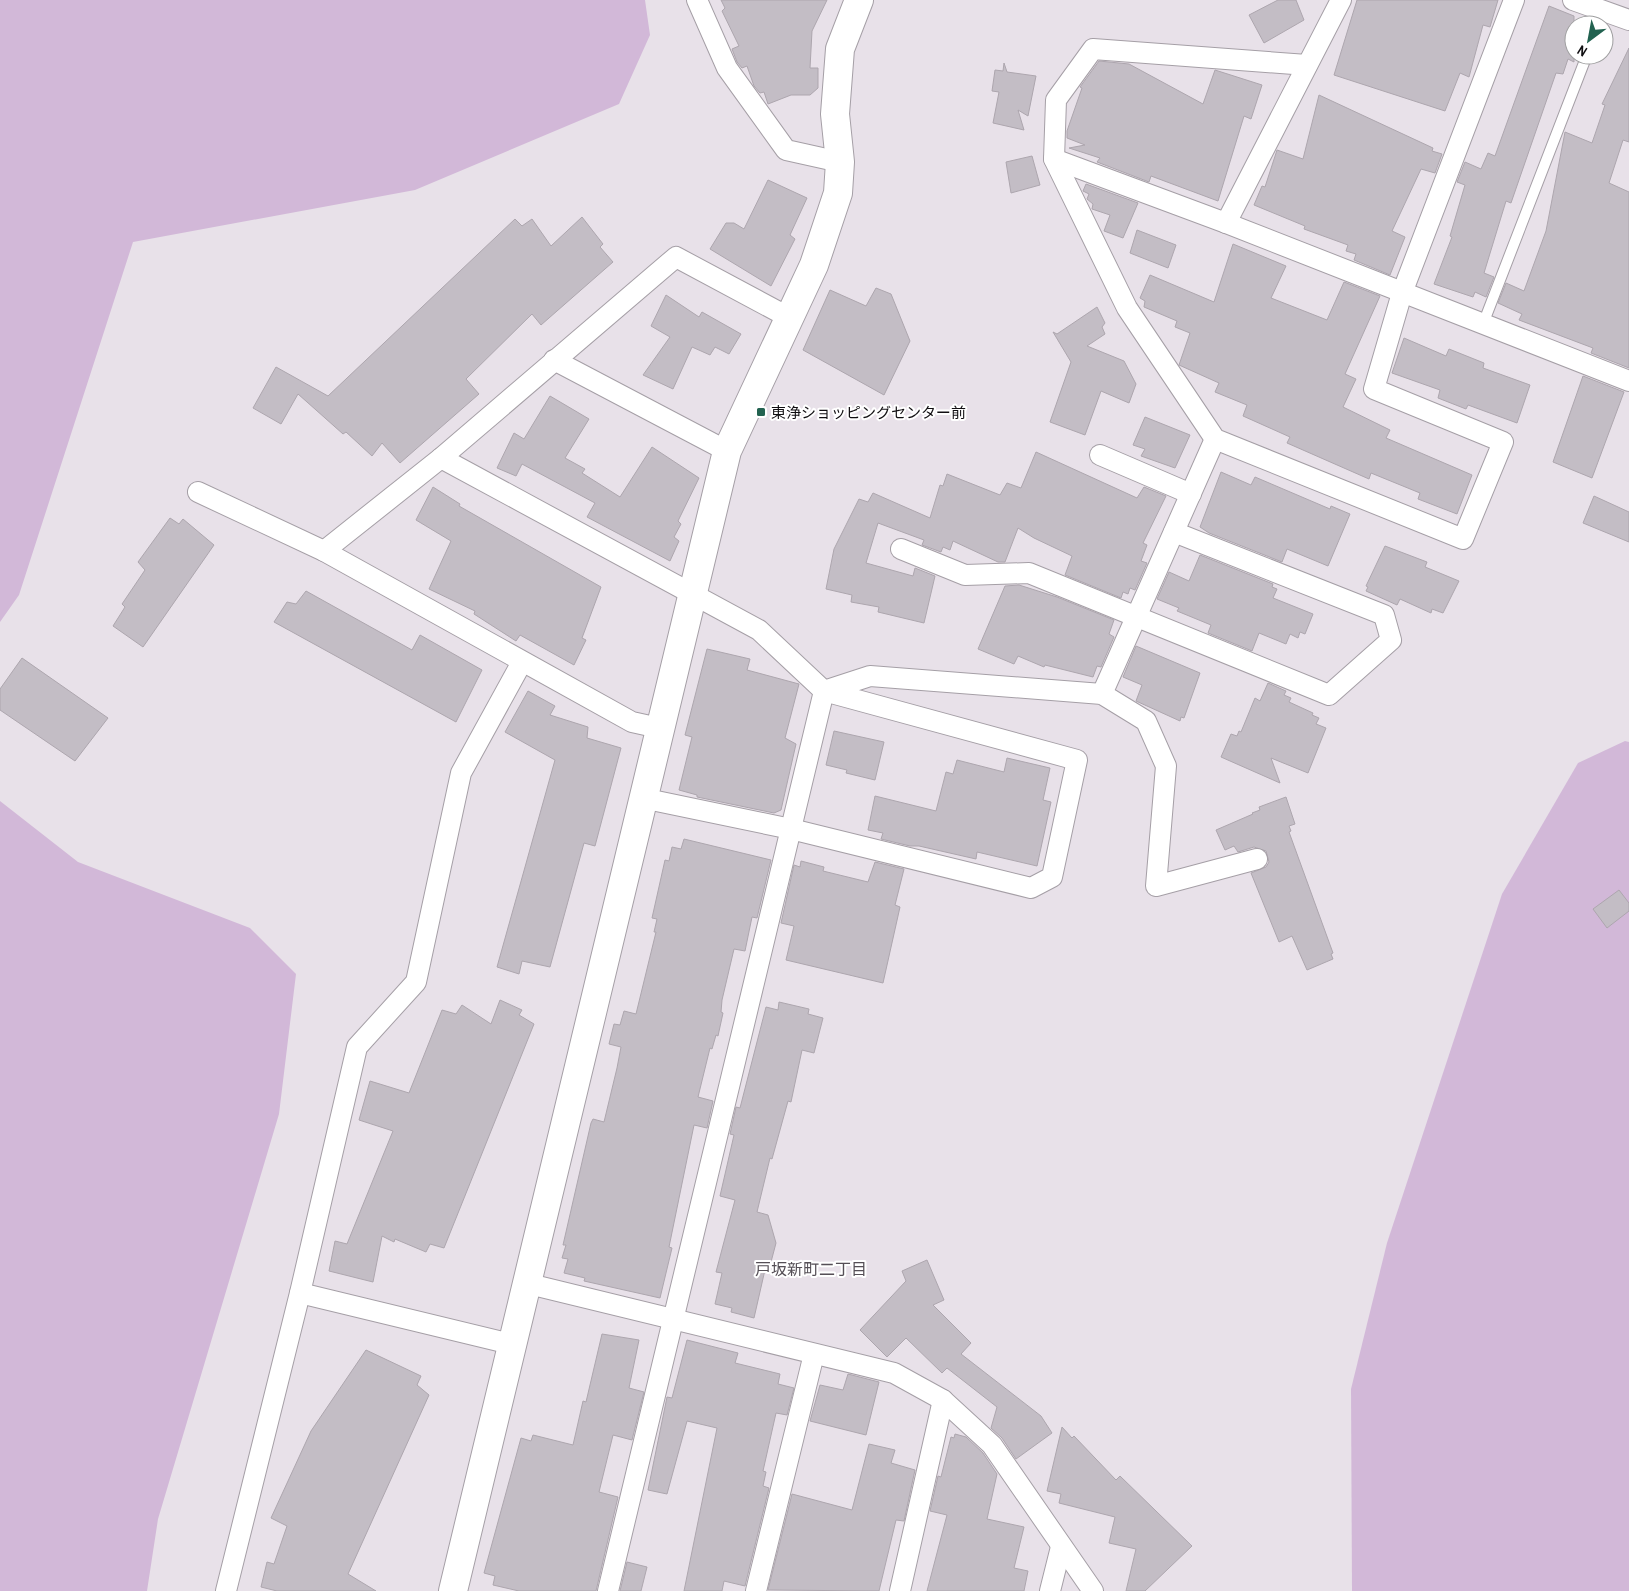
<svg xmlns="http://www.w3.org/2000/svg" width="1629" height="1591" font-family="'Archivo Narrow','Noto Sans JP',sans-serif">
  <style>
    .green { fill: #d2b8d8 }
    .building { fill: #c3bdc5; stroke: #ada6ae }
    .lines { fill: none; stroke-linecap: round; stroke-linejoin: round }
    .lane-casing { stroke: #a59fa6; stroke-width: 12 }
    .street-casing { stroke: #a59fa6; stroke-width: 22 }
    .secondary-casing { stroke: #a59fa6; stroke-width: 30 }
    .lane { stroke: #fff; stroke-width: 10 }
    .street { stroke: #fff; stroke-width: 20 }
    .secondary { stroke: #fff; stroke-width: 28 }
    .poi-dot { fill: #226250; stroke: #fff; stroke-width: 2 }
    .labels { text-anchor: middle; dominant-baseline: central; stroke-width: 4; stroke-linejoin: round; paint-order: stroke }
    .poi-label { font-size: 15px; fill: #100e11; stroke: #fff; text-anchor: start }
    .neighbourhood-label { font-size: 16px; fill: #554f56; stroke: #fff }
  </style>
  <rect width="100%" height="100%" fill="#e8e1e9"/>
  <g class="green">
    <path d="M 0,0 L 645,0 L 650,35 L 619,104 L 415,190 L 133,242 L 19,595 L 0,622 Z"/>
    <path d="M 1625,741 L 1629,742 L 1629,1591 L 1352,1591 L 1351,1389 L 1387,1243 L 1502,894 L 1578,763 Z"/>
    <path d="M 0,801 L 78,862 L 250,928 L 296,974 L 279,1114 L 158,1519 L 147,1591 L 0,1591 Z"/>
  </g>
  <g class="building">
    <path d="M 721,0 L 827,0 L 812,31 L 810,68 L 818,68 L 818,88 L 810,95 L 791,95 L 768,104 L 764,92 L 760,93 L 754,86 L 747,66 L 742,68 L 737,62 L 732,49 L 739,46 L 722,11 L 725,8 Z"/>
    <path d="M 1278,0 L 1296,0 L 1304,20 L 1264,43 L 1249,15 Z"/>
    <path d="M 1357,0 L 1498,0 L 1490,27 L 1483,25 L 1469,77 L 1460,73 L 1445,111 L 1334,75 Z"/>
    <path d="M 1549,6 L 1574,16 L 1574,62 L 1568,59 L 1563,74 L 1556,73 L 1511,203 L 1506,201 L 1484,273 L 1494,277 L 1486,297 L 1475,292 L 1473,297 L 1434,284 L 1452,237 L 1450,236 L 1465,185 L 1457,182 L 1465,162 L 1481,169 L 1488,153 L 1495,156 Z"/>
    <path d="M 1629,48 L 1629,142 L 1623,140 L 1609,183 L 1629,192 L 1629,368 L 1591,353 L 1593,348 L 1519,320 L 1522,314 L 1498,303 L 1506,283 L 1524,291 L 1546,231 L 1565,132 L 1592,143 L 1605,105 L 1602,104 Z"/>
    <path d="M 1099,61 L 1129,64 L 1203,104 L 1215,70 L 1262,85 L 1251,119 L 1244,116 L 1218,201 L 1151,176 L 1149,182 L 1097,162 L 1100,158 L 1069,148 L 1085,145 L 1067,138 L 1067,131 L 1082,88 L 1080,87 Z"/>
    <path d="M 1004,63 L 1007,72 L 1036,76 L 1028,116 L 1018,110 L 1024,130 L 993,123 L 999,92 L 992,91 L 995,70 L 1003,71 Z"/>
    <path d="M 1319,95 L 1433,148 L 1432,151 L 1442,154 L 1435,173 L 1421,169 L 1392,231 L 1405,237 L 1390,275 L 1354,260 L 1356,254 L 1346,251 L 1348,245 L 1304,229 L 1305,226 L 1254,205 L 1262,186 L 1265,187 L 1277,150 L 1303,159 Z"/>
    <path d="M 1032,156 L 1040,185 L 1011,193 L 1006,162 Z"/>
    <path d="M 768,180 L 807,198 L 790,235 L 795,239 L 771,286 L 710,249 L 726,223 L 734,223 L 744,229 Z"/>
    <path d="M 1086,184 L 1138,203 L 1123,238 L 1104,231 L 1110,215 L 1092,209 L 1093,204 L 1087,199 L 1089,194 L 1083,191 Z"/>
    <path d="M 582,217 L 603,244 L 600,247 L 613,262 L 541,325 L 532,314 L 466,379 L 479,394 L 400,463 L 382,443 L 372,456 L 346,432 L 343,434 L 298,394 L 281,424 L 253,408 L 276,367 L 328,396 L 515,219 L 522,226 L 532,219 L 551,246 Z"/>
    <path d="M 1137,230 L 1176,245 L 1168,268 L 1130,253 Z"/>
    <path d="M 1233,244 L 1286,266 L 1271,298 L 1327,320 L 1344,282 L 1380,296 L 1345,374 L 1356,379 L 1343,407 L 1390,430 L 1386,438 L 1472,475 L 1457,514 L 1418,499 L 1420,493 L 1371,473 L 1369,479 L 1287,443 L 1290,437 L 1243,416 L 1247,405 L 1215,392 L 1219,383 L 1179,365 L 1190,333 L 1175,327 L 1177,321 L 1144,307 L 1145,301 L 1140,298 L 1150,275 L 1214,302 Z"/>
    <path d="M 876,288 L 891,294 L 910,341 L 884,395 L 803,350 L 830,290 L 866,306 Z"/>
    <path d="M 666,295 L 699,317 L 702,312 L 741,334 L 729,354 L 715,347 L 710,355 L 692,347 L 673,389 L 643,375 L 670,337 L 651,326 Z"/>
    <path d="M 1097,307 L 1105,323 L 1102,327 L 1105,334 L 1087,346 L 1124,361 L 1136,384 L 1129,403 L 1101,391 L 1085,435 L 1050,422 L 1071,362 L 1053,332 L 1057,334 Z"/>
    <path d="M 1404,338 L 1446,356 L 1449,349 L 1484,363 L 1483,368 L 1530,385 L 1517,423 L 1468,405 L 1466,409 L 1438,398 L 1440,390 L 1392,373 Z"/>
    <path d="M 1583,376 L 1624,392 L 1592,478 L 1553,462 Z"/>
    <path d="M 550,396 L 589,419 L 565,458 L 585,469 L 582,473 L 620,497 L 652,447 L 699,478 L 678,521 L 681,524 L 674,537 L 679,541 L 670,561 L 587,517 L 595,503 L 522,464 L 516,476 L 497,468 L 514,433 L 524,439 Z"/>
    <path d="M 1145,417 L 1190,435 L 1175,468 L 1141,456 L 1145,449 L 1133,445 Z"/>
    <path d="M 1036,452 L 1137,498 L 1144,487 L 1166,496 L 1143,543 L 1147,545 L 1141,561 L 1147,563 L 1135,590 L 1130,588 L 1128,594 L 1123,592 L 1121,598 L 1065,575 L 1072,556 L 1034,538 L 1018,528 L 1005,562 L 998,562 L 953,541 L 950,550 L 943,547 L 941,552 L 922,545 L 924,540 L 878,523 L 866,563 L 913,576 L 915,568 L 935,576 L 924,623 L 878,612 L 879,607 L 851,602 L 852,595 L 826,589 L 834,549 L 859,499 L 868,502 L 873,493 L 930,518 L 940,485 L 943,486 L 947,474 L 1000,495 L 1007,483 L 1021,488 Z"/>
    <path d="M 1221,472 L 1251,485 L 1255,477 L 1330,509 L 1331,506 L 1350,514 L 1328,566 L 1287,549 L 1282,562 L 1209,533 L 1200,527 Z"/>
    <path d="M 433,487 L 460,504 L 459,506 L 601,587 L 582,638 L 586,640 L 574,665 L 520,635 L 516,641 L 474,614 L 475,611 L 429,589 L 451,541 L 416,520 Z"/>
    <path d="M 1594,496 L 1629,512 L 1629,542 L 1583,523 Z"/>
    <path d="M 170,518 L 179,524 L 183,519 L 214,545 L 143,647 L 113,626 L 125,607 L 122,604 L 145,570 L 138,562 Z"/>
    <path d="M 1385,546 L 1427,562 L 1425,567 L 1459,581 L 1443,613 L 1432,609 L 1431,613 L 1400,599 L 1397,605 L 1366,591 L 1368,587 L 1366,586 Z"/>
    <path d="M 1200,555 L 1273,584 L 1272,587 L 1277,589 L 1273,598 L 1313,614 L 1305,634 L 1300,632 L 1298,638 L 1290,634 L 1286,644 L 1259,633 L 1252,651 L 1208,633 L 1211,625 L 1177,611 L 1179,608 L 1157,599 L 1169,572 L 1189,581 Z"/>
    <path d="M 1019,585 L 1057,597 L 1114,620 L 1109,634 L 1114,637 L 1101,667 L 1097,666 L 1093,677 L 1045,665 L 1044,667 L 1018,656 L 1014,664 L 978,649 L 1005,586 Z"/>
    <path d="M 306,591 L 412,650 L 420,635 L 482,670 L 456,722 L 274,622 L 287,602 L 296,604 Z"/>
    <path d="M 1136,646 L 1200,673 L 1184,718 L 1181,717 L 1180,721 L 1136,701 L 1142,685 L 1123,677 Z"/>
    <path d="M 707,649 L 750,659 L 747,670 L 799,684 L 785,738 L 796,744 L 781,810 L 774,813 L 697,797 L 697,795 L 679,790 L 692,737 L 685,735 Z"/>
    <path d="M 22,658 L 108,718 L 75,761 L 0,710 L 0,689 Z"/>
    <path d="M 1268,683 L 1286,691 L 1284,695 L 1291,698 L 1289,702 L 1313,713 L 1312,715 L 1319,718 L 1316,724 L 1326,728 L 1308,773 L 1271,758 L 1280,783 L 1221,757 L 1231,734 L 1237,736 L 1239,731 L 1241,732 L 1255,698 L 1260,701 Z"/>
    <path d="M 528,691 L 555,706 L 550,715 L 588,727 L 587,738 L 621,748 L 595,846 L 584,843 L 550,967 L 522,961 L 519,974 L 497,967 L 555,760 L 505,732 Z"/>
    <path d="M 834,731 L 884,742 L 875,780 L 846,773 L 847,770 L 826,765 Z"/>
    <path d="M 1007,758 L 1050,768 L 1043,800 L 1051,802 L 1037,866 L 977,852 L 976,859 L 919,846 L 910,846 L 881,839 L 883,833 L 868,830 L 875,796 L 936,811 L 946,772 L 953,774 L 957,760 L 1004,772 Z"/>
    <path d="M 1286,797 L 1295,824 L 1289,826 L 1291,831 L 1289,832 L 1333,953 L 1331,954 L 1333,959 L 1307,970 L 1292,936 L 1279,942 L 1251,873 L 1266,867 L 1269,862 L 1266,851 L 1254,847 L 1238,852 L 1234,846 L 1225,850 L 1216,830 L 1253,814 L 1252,813 L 1260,810 L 1259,807 Z"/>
    <path d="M 684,839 L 771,860 L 757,918 L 752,917 L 745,951 L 734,949 L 722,1000 L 721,1012 L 723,1013 L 718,1036 L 716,1035 L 712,1049 L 710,1048 L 698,1097 L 713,1101 L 707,1128 L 694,1125 L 669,1247 L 672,1248 L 660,1298 L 584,1281 L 585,1278 L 564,1273 L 568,1259 L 562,1258 L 566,1245 L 563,1245 L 591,1123 L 593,1119 L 604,1122 L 617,1068 L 621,1047 L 609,1044 L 614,1024 L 620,1025 L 624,1011 L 636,1014 L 656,932 L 654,932 L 657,919 L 652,918 L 665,860 L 669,861 L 672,847 L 681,849 Z"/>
    <path d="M 801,861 L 824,867 L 823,871 L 868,882 L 875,862 L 904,869 L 895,905 L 900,907 L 883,983 L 786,960 L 794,926 L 781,923 L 794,865 L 800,867 Z"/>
    <path d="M 1619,890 L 1629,903 L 1629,911 L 1607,928 L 1593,909 Z"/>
    <path d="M 500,1000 L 522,1010 L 519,1015 L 534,1024 L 444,1248 L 430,1244 L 426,1252 L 395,1239 L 394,1242 L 382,1236 L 373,1282 L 329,1271 L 335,1241 L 347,1244 L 393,1131 L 359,1120 L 370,1081 L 409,1093 L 442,1010 L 456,1014 L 462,1005 L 491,1024 Z"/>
    <path d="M 779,1002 L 809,1009 L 808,1014 L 823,1018 L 814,1053 L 802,1050 L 791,1102 L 788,1101 L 772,1159 L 770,1158 L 757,1212 L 768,1215 L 776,1243 L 771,1262 L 767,1261 L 754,1318 L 731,1312 L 732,1308 L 715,1304 L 722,1273 L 716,1272 L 735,1200 L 720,1196 L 734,1135 L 730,1134 L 736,1107 L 740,1108 L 766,1007 L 778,1010 Z"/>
    <path d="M 927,1260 L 944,1300 L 933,1305 L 971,1343 L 961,1354 L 1041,1416 L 1052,1433 L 1016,1459 L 1002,1438 L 991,1428 L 997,1407 L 947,1368 L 942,1373 L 906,1338 L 887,1357 L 860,1330 L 906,1281 L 902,1271 Z"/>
    <path d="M 602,1334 L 639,1340 L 629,1388 L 644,1392 L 632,1440 L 613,1435 L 599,1492 L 618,1497 L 596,1591 L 519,1591 L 493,1585 L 495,1576 L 484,1573 L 521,1438 L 531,1441 L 533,1435 L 573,1445 L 583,1401 L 586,1402 Z"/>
    <path d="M 687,1340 L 738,1353 L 735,1363 L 780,1374 L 778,1384 L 794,1388 L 787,1415 L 776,1413 L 763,1471 L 766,1472 L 763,1486 L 769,1488 L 745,1586 L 724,1581 L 722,1591 L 684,1591 L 717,1428 L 687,1421 L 667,1494 L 648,1490 L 667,1397 L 672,1398 Z"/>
    <path d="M 366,1350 L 421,1376 L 417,1385 L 429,1395 L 348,1574 L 376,1591 L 277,1591 L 261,1587 L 267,1562 L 274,1564 L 287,1526 L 271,1518 L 311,1431 Z"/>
    <path d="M 848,1374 L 879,1382 L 866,1435 L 810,1421 L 820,1385 L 843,1390 Z"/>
    <path d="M 1062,1427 L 1072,1438 L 1074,1436 L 1116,1480 L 1120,1476 L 1192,1546 L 1145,1591 L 1126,1591 L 1136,1549 L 1109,1543 L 1115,1517 L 1059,1503 L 1061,1494 L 1047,1491 Z"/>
    <path d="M 955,1434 L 966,1437 L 983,1453 L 997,1474 L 987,1519 L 1024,1527 L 1014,1568 L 1028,1571 L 1024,1591 L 927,1591 L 947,1515 L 930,1511 L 938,1476 L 941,1477 L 951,1437 L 954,1438 Z"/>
    <path d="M 869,1444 L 895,1450 L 891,1463 L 915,1470 L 904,1521 L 896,1520 L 879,1591 L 768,1590 L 792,1494 L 852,1510 Z"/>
    <path d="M 627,1562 L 647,1567 L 641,1591 L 620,1591 Z"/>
  </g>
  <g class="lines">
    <g class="lane-casing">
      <g id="lane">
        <path d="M 1598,25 L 1604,11"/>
        <path d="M 1483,324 L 1587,55"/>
      </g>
    </g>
    <g class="street-casing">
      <g id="street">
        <path d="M 697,0 L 727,68 L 786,150 L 840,162"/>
        <path d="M 1573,0 L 1629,20"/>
        <path d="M 1307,65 L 1093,49 L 1056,100 L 1054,159 L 1127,308 L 1215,439 L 1463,539 L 1503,442 L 1374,389 L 1402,293 L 1514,0"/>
        <path d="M 1054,159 L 1226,223 L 1629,381"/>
        <path d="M 1226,223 L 1341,0"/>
        <path d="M 554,360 L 727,451"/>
        <path d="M 1100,455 L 1191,494"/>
        <path d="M 441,458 L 759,630 L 824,691 L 608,1591"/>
        <path d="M 198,492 L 324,551 L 632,722 L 659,728"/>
        <path d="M 901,549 L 965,575 L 1029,573 L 1329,695 L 1391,640 L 1384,615 L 1174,532"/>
        <path d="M 324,551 L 441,458 L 676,257 L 790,318"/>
        <path d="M 1102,694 L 1215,439"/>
        <path d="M 642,798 L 791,829 L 1031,888 L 1052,877 L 1077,760 L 824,691 L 870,676 L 1102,694 L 1146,721 L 1166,766 L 1156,886 L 1257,859"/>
        <path d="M 525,1283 L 894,1373 L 943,1400 L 992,1445 L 1093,1591"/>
        <path d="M 300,1293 L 511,1344"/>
        <path d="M 226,1591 L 300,1293 L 357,1047 L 416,982 L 461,773 L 522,662"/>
        <path d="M 756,1591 L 814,1354"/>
        <path d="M 900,1591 L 943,1400"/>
        <path d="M 1050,1591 L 1061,1547"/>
      </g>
    </g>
    <g class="secondary-casing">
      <path id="secondary" d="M 453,1591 L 727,451 L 814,265 L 838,193 L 840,162 L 835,114 L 840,49 L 859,0"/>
    </g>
    <use href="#lane" class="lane"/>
    <use href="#street" class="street"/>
    <use href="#secondary" class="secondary"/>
  </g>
  <rect class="poi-dot" x="756" y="407" width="10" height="10" rx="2.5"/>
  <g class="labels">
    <g class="poi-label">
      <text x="771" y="412">東浄ショッピングセンター前</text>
    </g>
    <g class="neighbourhood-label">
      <text x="811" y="1269">戸坂新町二丁目</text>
    </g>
  </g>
  <g transform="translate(1589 40) rotate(212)"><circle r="24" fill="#ffffff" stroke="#9f9fa0"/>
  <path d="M0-4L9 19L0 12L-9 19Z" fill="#226250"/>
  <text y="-8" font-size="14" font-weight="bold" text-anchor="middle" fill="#100e11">N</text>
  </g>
</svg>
